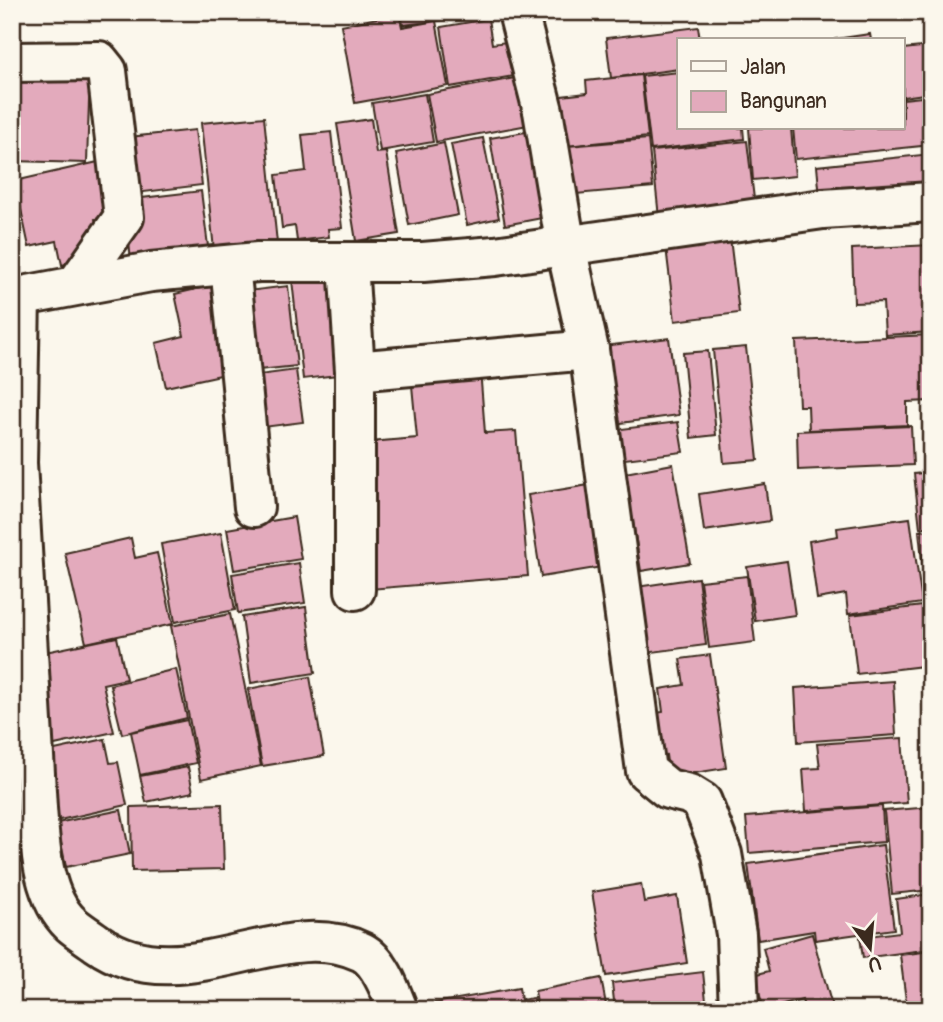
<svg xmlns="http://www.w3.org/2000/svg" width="943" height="1022" font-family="Pangolin,sans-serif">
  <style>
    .building { fill: #e3aabc; stroke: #3b2a1e; stroke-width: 2 }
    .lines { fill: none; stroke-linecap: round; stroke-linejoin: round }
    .minor-casing { stroke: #3b2a1e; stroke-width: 44 }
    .minor { stroke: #fbf7ec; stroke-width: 38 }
  </style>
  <rect width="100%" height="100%" fill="#fbf7ec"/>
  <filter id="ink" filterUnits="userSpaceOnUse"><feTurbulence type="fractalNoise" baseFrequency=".0143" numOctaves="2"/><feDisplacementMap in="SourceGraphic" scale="14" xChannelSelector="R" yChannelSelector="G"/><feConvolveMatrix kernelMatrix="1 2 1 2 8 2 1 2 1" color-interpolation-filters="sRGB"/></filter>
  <g filter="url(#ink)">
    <g class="building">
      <path d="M 401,12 L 491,12 L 492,14 L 403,25 Z"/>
      <path d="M 399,14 L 402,27 L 436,21 L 448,86 L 355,103 L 341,25 Z"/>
      <path d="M 488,19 L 492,44 L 514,41 L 520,75 L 450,87 L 441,27 Z"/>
      <path d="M 698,27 L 700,40 L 679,40 L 679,69 L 611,78 L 606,38 Z"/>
      <path d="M 870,34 L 871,40 L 835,40 L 835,39 Z"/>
      <path d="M 931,46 L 931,93 L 903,97 L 903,49 Z"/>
      <path d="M 12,68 L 90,70 L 87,163 L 12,161 Z"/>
      <path d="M 679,72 L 679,128 L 743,128 L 744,139 L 651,150 L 642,76 Z"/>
      <path d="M 641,75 L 648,137 L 558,147 L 553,97 L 587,93 L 586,81 Z"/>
      <path d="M 520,77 L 528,125 L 436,142 L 427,94 Z"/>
      <path d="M 425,94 L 433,142 L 380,151 L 372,103 Z"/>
      <path d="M 931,96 L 931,145 L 796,159 L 793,128 L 903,128 L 903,99 Z"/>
      <path d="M 264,117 L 277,243 L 214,250 L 201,123 Z"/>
      <path d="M 371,119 L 376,153 L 386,152 L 399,234 L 356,241 L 337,124 Z"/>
      <path d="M 749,128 L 791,128 L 795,176 L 753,180 Z"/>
      <path d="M 195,130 L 202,185 L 136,193 L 129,137 Z"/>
      <path d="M 331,132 L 342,228 L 328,229 L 329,237 L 297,241 L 295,226 L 282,228 L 276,175 L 306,171 L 302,135 Z"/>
      <path d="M 526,132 L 542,218 L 505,225 L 490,138 Z"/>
      <path d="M 483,138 L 499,218 L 467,225 L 451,144 Z"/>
      <path d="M 648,139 L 653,187 L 565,195 L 568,146 Z"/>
      <path d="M 747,141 L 754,199 L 712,204 L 714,221 L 660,227 L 652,151 Z"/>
      <path d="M 444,143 L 458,215 L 409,225 L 396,153 Z"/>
      <path d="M 931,154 L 931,197 L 821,209 L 817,166 Z"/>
      <path d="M 111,159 L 123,213 L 95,219 L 99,240 L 80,244 L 84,260 L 62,265 L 57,241 L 29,247 L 15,181 Z"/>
      <path d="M 201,191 L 209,254 L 131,262 L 125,200 Z"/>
      <path d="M 730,238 L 739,313 L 675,321 L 666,247 Z"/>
      <path d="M 931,245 L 931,332 L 885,335 L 883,302 L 854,303 L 852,249 Z"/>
      <path d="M 337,276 L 346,374 L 303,379 L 292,280 Z"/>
      <path d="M 214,285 L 234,372 L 166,387 L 156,343 L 184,336 L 175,294 Z"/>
      <path d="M 288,286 L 297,366 L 249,371 L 239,292 Z"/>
      <path d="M 931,335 L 931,401 L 907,402 L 907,425 L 809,430 L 808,406 L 799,406 L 796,341 Z"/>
      <path d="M 669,338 L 679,415 L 613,424 L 603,346 Z"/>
      <path d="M 746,347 L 758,460 L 724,463 L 713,350 Z"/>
      <path d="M 708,351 L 716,435 L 691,438 L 683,353 Z"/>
      <path d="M 480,369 L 485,433 L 516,431 L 528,576 L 370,589 L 358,443 L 417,438 L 411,375 Z"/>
      <path d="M 296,370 L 303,422 L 256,428 L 251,376 Z"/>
      <path d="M 678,422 L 683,452 L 617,460 L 613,430 Z"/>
      <path d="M 911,426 L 913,465 L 798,470 L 797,431 Z"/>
      <path d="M 673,464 L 690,563 L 641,571 L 625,473 Z"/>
      <path d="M 931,472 L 931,526 L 920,528 L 914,474 Z"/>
      <path d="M 595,484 L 608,566 L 541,577 L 528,495 Z"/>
      <path d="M 765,484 L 770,521 L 704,531 L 699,494 Z"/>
      <path d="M 294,517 L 301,559 L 234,570 L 227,529 Z"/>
      <path d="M 910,518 L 922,603 L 848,614 L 846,594 L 817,599 L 809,541 L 838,536 L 837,528 Z"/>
      <path d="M 931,530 L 931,597 L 926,597 L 919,531 Z"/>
      <path d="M 221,533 L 235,610 L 175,622 L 161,544 Z"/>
      <path d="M 131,538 L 135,558 L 157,553 L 173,624 L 86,643 L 65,553 Z"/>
      <path d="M 787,561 L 795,615 L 755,621 L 747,567 Z"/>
      <path d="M 299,563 L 305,603 L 238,613 L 232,574 Z"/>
      <path d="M 747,576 L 755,642 L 709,648 L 700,581 Z"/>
      <path d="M 698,578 L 706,645 L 645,653 L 636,587 Z"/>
      <path d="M 931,605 L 931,665 L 857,674 L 850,615 Z"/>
      <path d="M 306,607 L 315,673 L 251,683 L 242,617 Z"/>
      <path d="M 230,614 L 261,766 L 201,779 L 171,626 Z"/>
      <path d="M 117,637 L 126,679 L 103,684 L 114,732 L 50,746 L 31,655 Z"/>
      <path d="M 710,655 L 726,768 L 669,777 L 666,755 L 647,758 L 642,715 L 663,712 L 660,689 L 684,685 L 680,659 Z"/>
      <path d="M 176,669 L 187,718 L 122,734 L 110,685 Z"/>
      <path d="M 310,677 L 324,756 L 262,766 L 248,689 Z"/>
      <path d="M 893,681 L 896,735 L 798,742 L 795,688 Z"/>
      <path d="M 187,720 L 196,763 L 140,775 L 131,732 Z"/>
      <path d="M 902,738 L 907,803 L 806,811 L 803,769 L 820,768 L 817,744 Z"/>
      <path d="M 105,739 L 110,763 L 118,762 L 127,805 L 55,821 L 41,753 Z"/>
      <path d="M 188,767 L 193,792 L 146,802 L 140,776 Z"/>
      <path d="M 222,804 L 224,869 L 132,871 L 131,807 Z"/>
      <path d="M 882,806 L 884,842 L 749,853 L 746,817 Z"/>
      <path d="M 931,807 L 931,890 L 892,894 L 884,811 Z"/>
      <path d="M 121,810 L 130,854 L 66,867 L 57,823 Z"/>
      <path d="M 883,845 L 894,929 L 815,940 L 814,931 L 758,940 L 748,864 Z"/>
      <path d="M 641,884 L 644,902 L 677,896 L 687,963 L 606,976 L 592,892 Z"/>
      <path d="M 931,894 L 931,949 L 863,958 L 860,937 L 900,932 L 896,899 Z"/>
      <path d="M 812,934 L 833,1010 L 805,1010 L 802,1000 L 764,1010 L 754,975 L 769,971 L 763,948 Z"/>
      <path d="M 931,951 L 931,1005 L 907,1008 L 900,955 Z"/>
      <path d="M 703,972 L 707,1010 L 615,1010 L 612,983 Z"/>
      <path d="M 601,978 L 607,1010 L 538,1010 L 535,991 Z"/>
      <path d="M 519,988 L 521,1000 L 534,998 L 537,1010 L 412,1010 L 412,1007 Z"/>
    </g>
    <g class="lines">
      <g class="minor-casing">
        <g id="minor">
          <path d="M 518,12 L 543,111 L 566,247 L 589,350 L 646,771 L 668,789 L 689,794 L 702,802 L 722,854 L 736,934 L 739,1010"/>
          <path d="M 12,62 L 99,61 L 107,71 L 124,217 L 76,285"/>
          <path d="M 348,263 L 355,371 L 355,590"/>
          <path d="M 230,265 L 254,507"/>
          <path d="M 20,296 L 17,463 L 37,808 C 40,845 42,897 71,924 C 79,931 89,937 97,943 C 182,1003 281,913 362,952 C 380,961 391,992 398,1010"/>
          <path d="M 12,298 L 151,272 L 258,262 L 423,262 L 495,256 L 823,209 L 931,202"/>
          <path d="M 355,371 L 589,350"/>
        </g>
      </g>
      <use href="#minor" class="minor"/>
    </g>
  </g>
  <rect width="943" height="1022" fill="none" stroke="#fbf7ec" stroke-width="42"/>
  <rect x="21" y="21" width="901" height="980" fill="none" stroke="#3b2a1e" stroke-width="2.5" filter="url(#ink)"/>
  <rect x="677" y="38" width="228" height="91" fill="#fbf7ec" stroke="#aea59a" stroke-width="2"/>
  <rect x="691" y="61" width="35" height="10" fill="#fbf7ec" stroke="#aea59a" stroke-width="2"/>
  <text x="740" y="74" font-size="21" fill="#3b2a1e">Jalan</text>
  <rect x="691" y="91" width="35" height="21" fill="#e3aabc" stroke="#aea59a" stroke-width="2"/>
  <text x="740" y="108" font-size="21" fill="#3b2a1e">Bangunan</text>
  <g transform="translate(870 948) rotate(164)" stroke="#fbf7ec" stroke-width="5" paint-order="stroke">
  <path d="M0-5L12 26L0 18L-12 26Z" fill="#3b2a1e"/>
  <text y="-10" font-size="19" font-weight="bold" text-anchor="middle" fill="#3b2a1e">U</text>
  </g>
</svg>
